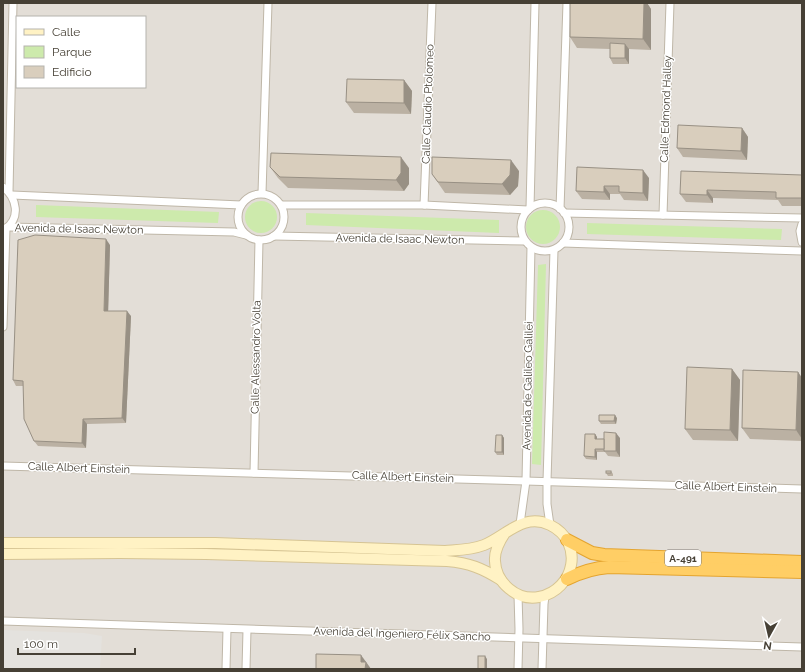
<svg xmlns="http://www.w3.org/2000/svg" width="805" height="672" font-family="Raleway,sans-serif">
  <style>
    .industrial { fill: #e3ded7; fill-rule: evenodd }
    .green { fill: #cdeaac }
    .parking { fill: #e4e2de }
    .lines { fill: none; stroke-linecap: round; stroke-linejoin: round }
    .street-casing { stroke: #bfb7a8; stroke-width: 9 }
    .secondary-casing { stroke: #d6c493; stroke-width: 12 }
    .highway-casing { stroke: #e4a42f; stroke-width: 14 }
    .street { stroke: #fff; stroke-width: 7 }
    .secondary { stroke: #fff2c4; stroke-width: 10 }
    .highway { stroke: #ffce65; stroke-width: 12 }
    .wall { fill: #bbb1a3 }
    .shaded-wall { fill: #989084 }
    .building { fill: #d9cebd; stroke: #989084 }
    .labels { text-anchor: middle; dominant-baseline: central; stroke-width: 3; stroke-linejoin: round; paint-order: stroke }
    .shield { fill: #fff; stroke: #7e7972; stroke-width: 1 }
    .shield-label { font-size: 10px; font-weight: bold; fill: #464035 }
    .street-label { font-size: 11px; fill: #464035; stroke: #fff }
  </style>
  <rect width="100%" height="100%" fill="#f4efe6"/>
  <path class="industrial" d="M 3,3 L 802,3 L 802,669 L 3,669 ZM 17,17 L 145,17 L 145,87 L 17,87 Z"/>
  <g class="green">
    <circle cx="261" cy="217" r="16"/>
    <path d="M 36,205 L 219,212 L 218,223 L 36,217 Z"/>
    <circle cx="543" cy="227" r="17"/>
    <path d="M 306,213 L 499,220 L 499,233 L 306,225 Z"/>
    <path d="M 587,223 L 782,229 L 781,240 L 587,234 Z"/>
    <path d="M 546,264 L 541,465 L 532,464 L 538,265 Z"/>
  </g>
  <path class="parking" d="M 3,630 L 84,633 L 102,636 L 100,669 L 3,669 Z"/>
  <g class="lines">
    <g class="street-casing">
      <g id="street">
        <path d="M 3,187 C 17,198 21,218 5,229"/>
        <path d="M 9,192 L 13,3"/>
        <path d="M 262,193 L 268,3"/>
        <circle cx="261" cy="217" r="23"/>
        <path d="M 12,195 L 241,205"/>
        <circle cx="545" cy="227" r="24"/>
        <path d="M 281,205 L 424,205 L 528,210"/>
        <path d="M 424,205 L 432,3"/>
        <path d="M 530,208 L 535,3"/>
        <path d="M 560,209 L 567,3"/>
        <path d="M 564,213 L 802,218"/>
        <path d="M 663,215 L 670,3"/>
        <path d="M 802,224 L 800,231 L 802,242"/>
        <path d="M 8,227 L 234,232 L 246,235"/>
        <path d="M 274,236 L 525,241"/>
        <path d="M 563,243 L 802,251"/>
        <path d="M 3,327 L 6,228"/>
        <path d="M 3,466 L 802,489"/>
        <path d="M 254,473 L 259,240"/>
        <path d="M 520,524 L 526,481 L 531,247"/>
        <path d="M 550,525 L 547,504 L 547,481 L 554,250"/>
        <path d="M 518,595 L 519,629 L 518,669"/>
        <path d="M 3,621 L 802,647"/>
        <path d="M 226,669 L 227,629"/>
        <path d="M 246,669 L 247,630"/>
        <path d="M 542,669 L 544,604 L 545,596"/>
      </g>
    </g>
    <g class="secondary-casing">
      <g id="secondary">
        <path d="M 3,543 L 215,543 L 445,551 C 457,550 471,550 484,545 C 506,536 524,512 550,525 C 585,542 575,590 539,597 C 517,601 496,583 495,561 C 494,551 499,542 505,533"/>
        <path d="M 3,554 L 120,553 L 206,554 L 447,561 C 469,563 482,568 501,580"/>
      </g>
    </g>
    <g class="highway-casing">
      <g id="highway">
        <path d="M 567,540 L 592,553 L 604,555 L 802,562"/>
        <path d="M 567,579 C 581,572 593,568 609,567 L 802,572"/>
      </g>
    </g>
    <use href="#street" class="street"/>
    <use href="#secondary" class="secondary"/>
    <use href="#highway" class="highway"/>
  </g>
  <g class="wall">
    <path d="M 459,3 L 484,3 L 484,4 Z"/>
    <path d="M 570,3 L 647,3 L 651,9 L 651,50 L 629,49 L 629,64 L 613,64 L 610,58 L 610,49 L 577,48 L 570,37 Z"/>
    <path d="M 404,80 L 412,91 L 411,114 L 354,113 L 346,102 Z"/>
    <path d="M 742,128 L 748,137 L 747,160 L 683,157 L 677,148 Z"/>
    <path d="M 270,167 L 409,168 L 409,184 L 404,191 L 288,188 L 278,178 Z"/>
    <path d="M 577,167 L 649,178 L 648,201 L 624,200 L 620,194 L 610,194 L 610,200 L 582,199 L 576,191 Z"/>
    <path d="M 519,171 L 518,186 L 510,195 L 445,193 L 432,174 Z"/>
    <path d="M 802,175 L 802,206 L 782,206 L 778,200 L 713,198 L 713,203 L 686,202 L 680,194 Z"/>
    <path d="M 110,245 L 108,311 L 131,316 L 126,423 L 87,424 L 86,448 L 38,446 L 34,441 L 23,386 L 16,386 L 13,380 Z"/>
    <path d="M 732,369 L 740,380 L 738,441 L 693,440 L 685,429 Z"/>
    <path d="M 798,372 L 802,378 L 802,441 L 750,439 L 742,428 Z"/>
    <path d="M 617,418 L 616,424 L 601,424 L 599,421 Z"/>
    <path d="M 595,434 L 597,437 L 597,439 L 620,438 L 620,457 L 608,456 L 605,452 L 597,452 L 597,460 L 586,459 L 584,456 Z"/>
    <path d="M 502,435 L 504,438 L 504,455 L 497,455 L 495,452 Z"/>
    <path d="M 611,471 L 613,474 L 613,476 L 608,476 L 606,473 Z"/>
  </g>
  <g class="shaded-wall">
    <path d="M 644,3 L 647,3 L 651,9 L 651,50 L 643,39 Z"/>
    <path d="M 625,44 L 629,49 L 629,64 L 625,58 Z"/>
    <path d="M 404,80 L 412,91 L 411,114 L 404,103 Z"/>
    <path d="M 742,128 L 748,137 L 747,160 L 741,151 Z"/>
    <path d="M 401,157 L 409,168 L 409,184 L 404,191 L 396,180 Z"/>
    <path d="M 511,160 L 519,171 L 518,186 L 510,195 L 502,184 Z"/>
    <path d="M 643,170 L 649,178 L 648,201 L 643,193 Z"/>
    <path d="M 604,186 L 610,194 L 610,200 L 604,192 Z"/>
    <path d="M 707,190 L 713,198 L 713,203 L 707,195 Z"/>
    <path d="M 106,239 L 110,245 L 108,317 L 104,311 Z"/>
    <path d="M 127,311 L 131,316 L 126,423 L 122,418 Z"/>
    <path d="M 732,369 L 740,380 L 738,441 L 730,430 Z"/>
    <path d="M 798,372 L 802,378 L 802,439 L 796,430 Z"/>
    <path d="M 615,415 L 617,418 L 616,424 L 614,421 Z"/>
    <path d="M 83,419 L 87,424 L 86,448 L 82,443 Z"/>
    <path d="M 616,433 L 620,438 L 620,457 L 616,451 Z"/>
    <path d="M 595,434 L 597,437 L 597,442 L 595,439 Z"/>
    <path d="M 502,435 L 504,438 L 504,455 L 502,452 Z"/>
    <path d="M 595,449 L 597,452 L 597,460 L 595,457 Z"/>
    <path d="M 361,655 L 369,666 L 371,669 L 365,669 L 361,662 Z"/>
    <path d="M 485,656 L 487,659 L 487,669 L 485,669 Z"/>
  </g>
  <g class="building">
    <path d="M 570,3 L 644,3 L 643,39 L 570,37 Z"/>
    <path d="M 610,43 L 625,44 L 625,58 L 610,58 Z"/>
    <path d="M 347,79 L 404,80 L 404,103 L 346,102 Z"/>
    <path d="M 678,125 L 742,128 L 741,151 L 677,148 Z"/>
    <path d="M 271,153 L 401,157 L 401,173 L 396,180 L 280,177 L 270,167 Z"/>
    <path d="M 432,157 L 511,160 L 510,175 L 502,184 L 438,182 L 432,174 Z"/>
    <path d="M 577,167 L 643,170 L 643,193 L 619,192 L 619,186 L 604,186 L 604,192 L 576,191 Z"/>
    <path d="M 681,171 L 802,175 L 802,198 L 776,198 L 776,192 L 707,190 L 707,195 L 680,194 Z"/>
    <path d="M 35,235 L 106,239 L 104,311 L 127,311 L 122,418 L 83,419 L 82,443 L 34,441 L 24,419 L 23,381 L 13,380 L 18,240 Z"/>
    <path d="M 687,367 L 732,369 L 730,430 L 685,429 Z"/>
    <path d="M 743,370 L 798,372 L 796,430 L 742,428 Z"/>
    <path d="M 599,415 L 615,415 L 614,421 L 599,421 Z"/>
    <path d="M 604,432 L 616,433 L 616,451 L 604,451 Z"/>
    <path d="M 585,434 L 595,434 L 595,439 L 604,439 L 604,449 L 595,449 L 595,457 L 584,456 Z"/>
    <path d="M 496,435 L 502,435 L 502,452 L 495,452 Z"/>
    <rect x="606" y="471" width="5" height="2"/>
    <path d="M 316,654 L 361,655 L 361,662 L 366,662 L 365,669 L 316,669 Z"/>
    <rect x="478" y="656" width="7" height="13"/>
  </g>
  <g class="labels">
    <rect class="shield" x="665" y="550" width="36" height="16" rx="3"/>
    <g class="shield-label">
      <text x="683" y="558">A-491</text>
    </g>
    <g class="street-label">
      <text transform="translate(428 104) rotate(-88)">Calle Claudio Ptolomeo</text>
      <text transform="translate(666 109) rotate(-88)">Calle Edmond Halley</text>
      <text transform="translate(79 229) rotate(1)">Avenida de Isaac Newton</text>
      <text transform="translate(400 239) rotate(1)">Avenida de Isaac Newton</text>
      <text transform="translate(256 357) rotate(-89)">Calle Alessandro Volta</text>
      <text transform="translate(528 386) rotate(-89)">Avenida de Galileo Galilei</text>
      <text transform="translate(79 468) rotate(2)">Calle Albert Einstein</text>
      <text transform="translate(403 477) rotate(2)">Calle Albert Einstein</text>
      <text transform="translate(726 487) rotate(2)">Calle Albert Einstein</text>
      <text transform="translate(402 634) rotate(2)">Avenida del Ingeniero Félix Sancho</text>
    </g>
  </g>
  <rect width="805" height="672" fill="none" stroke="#464035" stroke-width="8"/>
  <rect x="16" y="16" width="130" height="72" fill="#ffffff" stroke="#b5b3ae"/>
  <rect x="24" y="29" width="20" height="6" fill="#fff2c4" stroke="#b5b3ae"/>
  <text x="52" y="36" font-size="12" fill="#464035">Calle</text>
  <rect x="24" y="46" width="20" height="12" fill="#cdeaac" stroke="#b5b3ae"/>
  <text x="52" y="56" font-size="12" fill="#464035">Parque</text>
  <rect x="24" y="66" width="20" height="12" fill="#d9cebd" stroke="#b5b3ae"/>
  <text x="52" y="76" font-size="12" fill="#464035">Edificio</text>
  <g transform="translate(769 636) rotate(188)" stroke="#ffffff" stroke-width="3" paint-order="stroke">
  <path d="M0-3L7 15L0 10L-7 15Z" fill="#464035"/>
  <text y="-6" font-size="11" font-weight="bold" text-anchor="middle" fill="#464035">N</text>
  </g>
  <path d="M18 648v6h117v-6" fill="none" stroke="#464035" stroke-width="2"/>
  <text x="24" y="648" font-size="12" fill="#464035" stroke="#ffffff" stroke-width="3" paint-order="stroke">100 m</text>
</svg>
